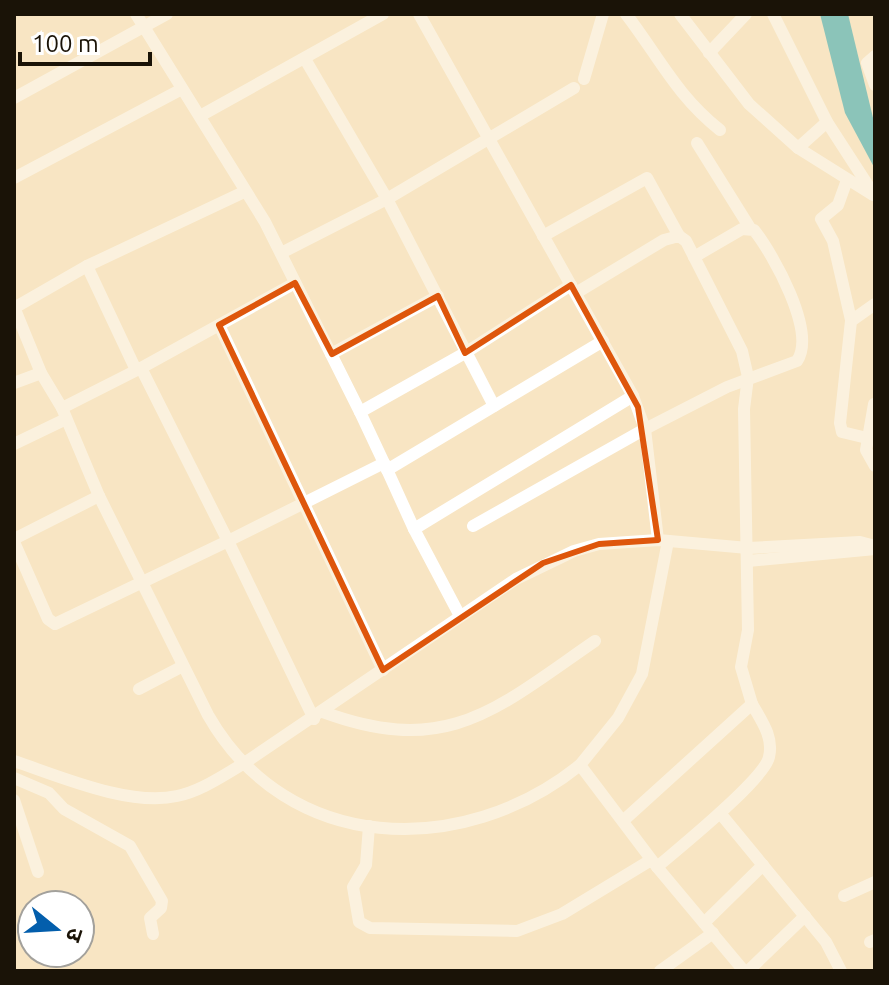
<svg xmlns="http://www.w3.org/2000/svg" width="889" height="985" font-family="Ubuntu,'Noto Sans Devanagari',sans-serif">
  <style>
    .water { fill: #089bae }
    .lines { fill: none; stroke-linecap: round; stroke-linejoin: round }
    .minor { stroke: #fff; stroke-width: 12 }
    .marked { fill: none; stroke: #de560c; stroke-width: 6; stroke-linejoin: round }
  </style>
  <rect width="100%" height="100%" fill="#f8e5c3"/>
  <path class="water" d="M 820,14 L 848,14 L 875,126 L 875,169 L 845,113 Z"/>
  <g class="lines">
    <g class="minor">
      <path d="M 136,14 L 265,222 L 360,412"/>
      <path d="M 419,14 L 633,396 L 414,529 L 460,616"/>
      <path d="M 626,14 C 659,57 676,95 720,130"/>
      <path d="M 680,14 L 749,104 L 798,148 L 873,195"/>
      <path d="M 773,14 L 827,122 L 871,190"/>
      <path d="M 709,53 L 746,14"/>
      <path d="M 875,56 L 867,63 L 875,85"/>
      <path d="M 305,59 L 387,199 L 494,406"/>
      <path d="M 584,79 L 603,14"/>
      <path d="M 14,98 L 167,14"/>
      <path d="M 200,116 L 383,14"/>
      <path d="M 697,143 L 750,228"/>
      <path d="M 798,148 L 827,122"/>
      <path d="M 14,178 L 182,89"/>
      <path d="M 847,180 L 838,205 L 821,219 L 833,241 L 851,320"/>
      <path d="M 543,236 L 647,178 L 679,236"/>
      <path d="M 281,253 L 387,199 L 574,88"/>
      <path d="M 87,266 L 136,370"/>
      <path d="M 576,293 L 664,240 L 679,236 L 686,241 L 742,351 L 748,377 L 744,409 L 748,630 L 741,667 L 752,704"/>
      <path d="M 14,307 L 41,373 L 62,408 L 141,368 L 228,541 L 384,463 L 414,529"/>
      <path d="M 14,308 L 87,266 L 244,192"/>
      <path d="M 219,325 L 383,670"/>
      <path d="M 331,354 L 438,296"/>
      <path d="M 141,368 L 295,283"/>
      <path d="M 14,383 L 41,373"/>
      <path d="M 633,396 L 645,429 L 658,540"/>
      <path d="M 874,404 L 866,450 L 875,466"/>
      <path d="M 62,408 L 99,496 L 208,715 C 287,854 462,860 580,765"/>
      <path d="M 867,438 L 842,432 L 840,423 L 851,321 L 875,304"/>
      <path d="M 14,444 L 66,419"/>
      <path d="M 384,463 L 360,412 L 465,353 L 571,285"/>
      <path d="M 387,470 L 603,341"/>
      <path d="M 473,526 L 645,429 L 727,387 L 797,361 C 817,332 773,254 754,230 L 742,229 L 694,257"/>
      <path d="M 14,539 L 99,496"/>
      <path d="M 668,541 L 642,674 L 618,718 L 580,765 L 657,867 L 744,971"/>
      <path d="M 14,542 L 48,619 L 55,624 L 228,541 L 314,719"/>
      <path d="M 748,561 L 875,549"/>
      <path d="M 139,689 L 183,666"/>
      <path d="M 323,712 C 448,758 496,709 595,641"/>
      <path d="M 14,761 C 59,776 130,807 177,796 C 201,791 222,776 243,764 L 516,579 L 574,551 L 599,544 L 658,540 L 748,548 L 860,542 L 875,546"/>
      <path d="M 14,778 L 49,793 L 64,809 L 130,846 L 162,901 L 161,908 L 150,918 L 153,934"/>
      <path d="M 14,800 L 38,872"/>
      <path d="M 720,813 L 826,942 L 841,971"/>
      <path d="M 624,820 L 752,704 C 761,720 774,737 769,757 C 764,780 679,848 657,867"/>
      <path d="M 369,826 L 366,865 L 353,887 L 359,922 L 370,928 L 517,931 L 562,914 L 651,860"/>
      <path d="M 844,896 L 875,882"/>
      <path d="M 704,923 L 763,865"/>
      <path d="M 870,942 L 875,940"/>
      <path d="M 660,971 L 713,933"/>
      <path d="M 748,971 L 805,916"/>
    </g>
  </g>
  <path d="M0 0H889V985H0ZM 295,283 L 332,354 L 438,296 L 465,353 L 571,285 L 638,407 L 658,540 L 599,544 L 543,563 L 383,670 L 219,325 Z" fill="#f8e5c3" fill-opacity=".55" fill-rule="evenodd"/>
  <path class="marked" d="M 295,283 L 332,354 L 438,296 L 465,353 L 571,285 L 638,407 L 658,540 L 599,544 L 543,563 L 383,670 L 219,325 Z"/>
  <rect width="889" height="985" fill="none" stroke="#1a1307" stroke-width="32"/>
  <g transform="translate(56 929) rotate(108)"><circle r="38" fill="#ffffff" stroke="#a3a19c" stroke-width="2"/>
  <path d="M0-6L14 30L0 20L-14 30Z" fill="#035eac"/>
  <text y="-12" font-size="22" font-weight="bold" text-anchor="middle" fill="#1a1307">उ</text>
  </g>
  <path d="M20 52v12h130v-12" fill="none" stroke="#1a1307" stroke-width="4"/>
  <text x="32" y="52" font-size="24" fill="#1a1307" stroke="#ffffff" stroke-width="6" paint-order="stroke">100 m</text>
</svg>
